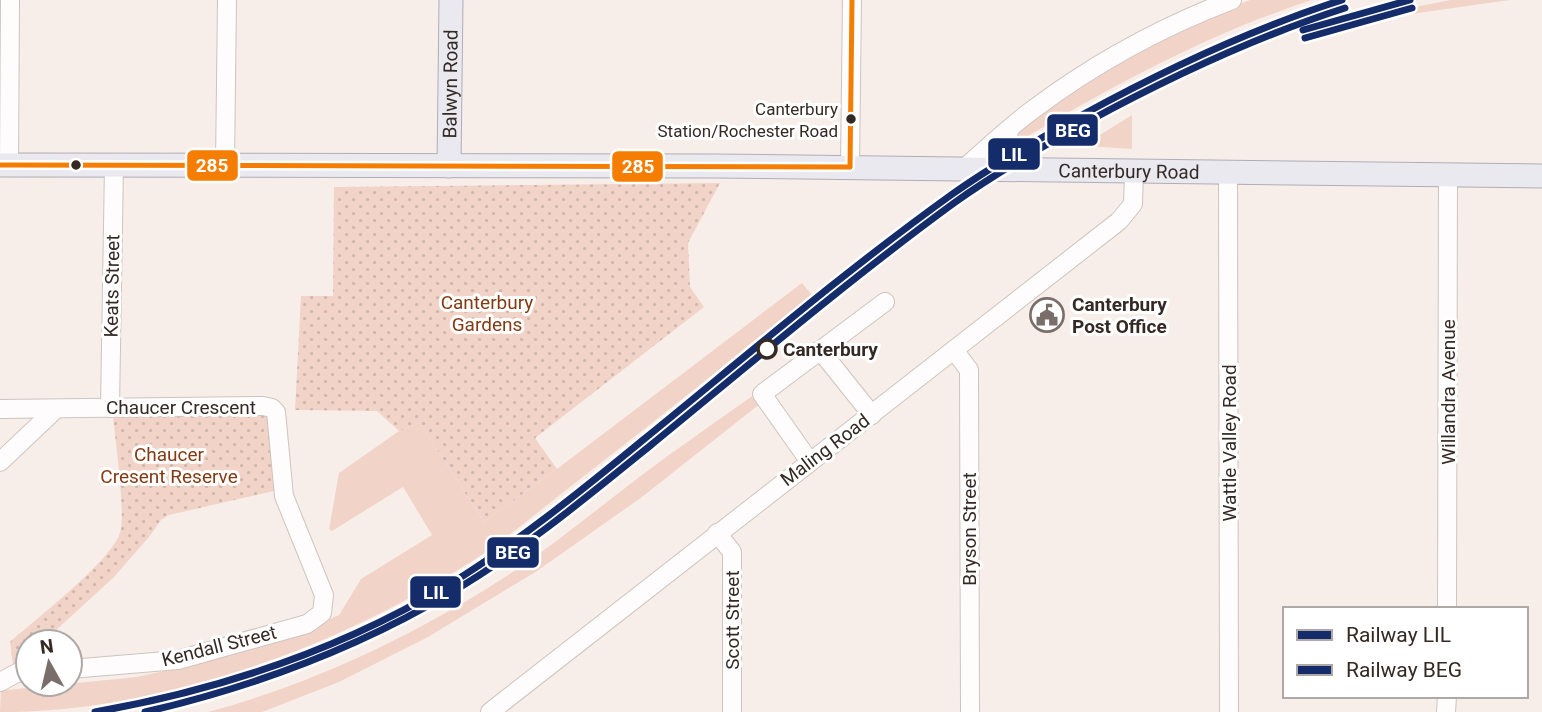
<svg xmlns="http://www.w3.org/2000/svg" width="1542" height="712" font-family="Roboto,sans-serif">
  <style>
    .green { fill: #f1d4c7 }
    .park { fill: url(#park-dots) }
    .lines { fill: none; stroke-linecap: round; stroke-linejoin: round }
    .minor-casing { stroke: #cec4bf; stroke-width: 20 }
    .major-casing { stroke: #afadb6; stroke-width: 25 }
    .minor { stroke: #fefcfc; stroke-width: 18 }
    .major { stroke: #e9e9ef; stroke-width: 23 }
    .bus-1-casing { stroke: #fff; stroke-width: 10 }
    .bus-1 { stroke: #f57e02; stroke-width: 5 }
    .rail-1-casing { stroke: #fff; stroke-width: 12 }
    .rail-2-casing { stroke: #fff; stroke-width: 12 }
    .rail-1 { stroke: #152c6b; stroke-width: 7 }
    .rail-2 { stroke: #152c6b; stroke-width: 7 }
    .bus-dot { fill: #342924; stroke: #fff; stroke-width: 2.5 }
    .stop-dot { fill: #fff; stroke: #342924; stroke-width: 3.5 }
    .labels { text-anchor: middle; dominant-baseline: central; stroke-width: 6; stroke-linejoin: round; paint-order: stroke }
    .bus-label { font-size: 17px; fill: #342924; stroke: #fff; text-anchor: end }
    .street-label { font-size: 19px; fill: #342924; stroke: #fff }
    .park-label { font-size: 19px; fill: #843a13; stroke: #fff }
    .poi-label { font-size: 19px; font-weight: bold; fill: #342924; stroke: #fff; text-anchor: start }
    .stop-label { font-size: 19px; font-weight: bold; fill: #342924; stroke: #fff; text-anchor: start }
    .line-badge { stroke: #fff; stroke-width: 2.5 }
    .badge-label { font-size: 19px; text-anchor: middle; font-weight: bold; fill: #fff }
  </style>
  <defs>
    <pattern id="park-dots" width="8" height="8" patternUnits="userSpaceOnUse" patternTransform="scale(1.75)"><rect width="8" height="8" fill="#f1d4c7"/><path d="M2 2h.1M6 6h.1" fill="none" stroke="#cfb6ab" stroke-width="1.8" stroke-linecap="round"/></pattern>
  </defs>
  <rect width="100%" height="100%" fill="#f8eee9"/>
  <g class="green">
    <path d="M 1250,0 L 1312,0 C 1209,33 1114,85 1021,140 L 1024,143 L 1012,143 L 1014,136 C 1082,77 1166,32 1250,0 Z"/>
    <path d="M 1450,0 L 1510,0 L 1390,17 L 1390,12 Z"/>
    <path d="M 1132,115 L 1132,149 L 1086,146 L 1087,143 Z"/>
    <path d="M 802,283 L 812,295 C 734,358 655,421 575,483 C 536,513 499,546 456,571 C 323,653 157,712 0,712 L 1,689 L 7,690 L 137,677 L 177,668 L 315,626 L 339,615 L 361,579 L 432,535 L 403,487 L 332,531 L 329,529 L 339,473 L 399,431 L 420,423 L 484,522 L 557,469 Z"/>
    <path d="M 755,394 L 761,403 L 642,497 L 537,571 L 428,637 L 339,682 L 262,712 L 208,712 C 312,684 411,637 502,579 C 549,549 593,512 638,478 C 676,449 716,422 755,394 Z"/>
  </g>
  <g class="park">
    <path d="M 720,183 L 688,243 L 690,287 L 704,307 L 535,438 L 557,469 L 484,522 L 420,423 L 399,431 L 377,411 L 295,410 L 301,296 L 333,296 L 334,187 Z"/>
    <path d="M 113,415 L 265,416 L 270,418 L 278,490 L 169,515 L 161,520 L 149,537 L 113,578 L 43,642 L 28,642 L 28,663 L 13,665 L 10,642 C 36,619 110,562 120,533 C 126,515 115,438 113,415 Z"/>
  </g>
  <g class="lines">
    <g class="minor-casing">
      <g id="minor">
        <path d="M 1010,129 C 1001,151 1006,155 1022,171"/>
        <path d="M 9,165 L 10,0"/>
        <path d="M 225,165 L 227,0"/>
        <path d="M 850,167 L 852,0"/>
        <path d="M 962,170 C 985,150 1007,129 1031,111 C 1092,65 1161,27 1232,0"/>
        <path d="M 1228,173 L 1229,712"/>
        <path d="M 820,350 L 872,415"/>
        <path d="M 954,350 L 969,370 L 970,712"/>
        <path d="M 110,408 L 114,165"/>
        <path d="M 0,409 L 263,406 L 272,408 L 276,412 L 284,496 L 324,595 L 322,613 L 307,624 L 178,660 L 70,669"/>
        <path d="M 0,462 L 56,409"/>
        <path d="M 810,462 L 762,394 L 885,302"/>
        <path d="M 717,533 L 732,552 L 732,712"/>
        <path d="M 1447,609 L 1448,176"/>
        <path d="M 0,682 L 17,673 L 28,672"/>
        <path d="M 490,712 L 1119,221 L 1133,204 L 1134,172"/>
        <path d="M 1446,712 L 1447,696"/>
      </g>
    </g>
    <g class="major-casing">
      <g id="major">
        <path id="s1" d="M 0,165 L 717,166 L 1542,176"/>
        <path id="s2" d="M 449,166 L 451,0"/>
      </g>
    </g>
    <use href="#minor" class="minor"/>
    <use href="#major" class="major"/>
    <g class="bus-1-casing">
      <g id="bus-1">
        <path d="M 0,165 L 850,167"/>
        <path d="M 850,167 L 852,0"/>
      </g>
    </g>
    <use href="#bus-1" class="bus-1"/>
    <g class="rail-1-casing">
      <g id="rail-1">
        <path d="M 1303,30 L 1410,0"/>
        <path d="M 95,712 C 220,690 340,650 450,584 C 518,542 581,491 643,440 C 745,357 845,271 951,195 C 993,165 1037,140 1082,115 C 1166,69 1251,29 1342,0"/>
      </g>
    </g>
    <g class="rail-2-casing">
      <g id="rail-2">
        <path d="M 1305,38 L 1412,8"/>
        <path d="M 145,712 C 253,687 356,649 452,592 C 523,550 587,497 651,445 C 751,363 850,279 954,203 C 996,173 1042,147 1087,122 C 1170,77 1255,37 1345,8"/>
      </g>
    </g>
    <use href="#rail-1" class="rail-1"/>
    <use href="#rail-2" class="rail-2"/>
  </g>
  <defs>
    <g id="civic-ring" transform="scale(1.75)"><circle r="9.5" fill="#fff" stroke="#796e69" stroke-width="1.5"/><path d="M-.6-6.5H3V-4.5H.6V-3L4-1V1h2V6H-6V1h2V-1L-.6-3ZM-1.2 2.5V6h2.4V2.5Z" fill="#796e69"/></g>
  </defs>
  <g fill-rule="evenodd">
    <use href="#civic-ring" x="1047" y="315"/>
  </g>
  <g class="bus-dot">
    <circle cx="851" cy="119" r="6"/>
    <circle cx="76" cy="165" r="6"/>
  </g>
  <circle class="stop-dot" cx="767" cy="349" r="9"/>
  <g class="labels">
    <g class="bus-label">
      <text x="838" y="109">Canterbury<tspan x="838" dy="22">Station/Rochester Road</tspan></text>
    </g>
    <g class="street-label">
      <text stroke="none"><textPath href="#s2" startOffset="82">Balwyn Road</textPath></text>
      <text stroke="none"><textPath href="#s1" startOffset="1129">Canterbury Road</textPath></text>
      <text transform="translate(112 286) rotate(-89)">Keats Street</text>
      <text transform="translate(1448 392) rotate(-90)">Willandra Avenue</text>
      <text x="181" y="407">Chaucer Crescent</text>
      <text transform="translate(1229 443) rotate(-90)">Wattle Valley Road</text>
      <text transform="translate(825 450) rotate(-37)">Maling Road</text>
      <text transform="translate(969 529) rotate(-90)">Bryson Street</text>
      <text transform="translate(732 620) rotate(-90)">Scott Street</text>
      <text transform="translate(219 646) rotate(-14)">Kendall Street</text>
    </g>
    <g class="park-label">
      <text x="487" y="302">Canterbury<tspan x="487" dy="22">Gardens</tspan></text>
      <text x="169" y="454">Chaucer<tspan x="169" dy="22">Cresent Reserve</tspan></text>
    </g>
    <g class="poi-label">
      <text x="1072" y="304">Canterbury<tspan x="1072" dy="22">Post Office</tspan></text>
    </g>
    <g class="stop-label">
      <text x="783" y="349">Canterbury</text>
    </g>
  </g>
  <g class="line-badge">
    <rect x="1046" y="113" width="53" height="34" rx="7" fill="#152c6b"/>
    <rect x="987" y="137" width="54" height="34" rx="7" fill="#152c6b"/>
    <rect x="186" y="149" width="53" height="33" rx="7" fill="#f57e02"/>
    <rect x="611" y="150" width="53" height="33" rx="7" fill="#f57e02"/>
    <rect x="486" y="536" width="54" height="33" rx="7" fill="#152c6b"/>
    <rect x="409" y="575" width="53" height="34" rx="7" fill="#152c6b"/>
  </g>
  <g class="badge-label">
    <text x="1073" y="137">BEG</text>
    <text x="1014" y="161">LIL</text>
    <text x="212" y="172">285</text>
    <text x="638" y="173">285</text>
    <text x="513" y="559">BEG</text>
    <text x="436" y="599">LIL</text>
  </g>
  <rect x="1283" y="607" width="245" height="91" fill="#ffffff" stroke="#aea9a7" stroke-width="2"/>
  <rect x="1297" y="630" width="35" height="10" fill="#152c6b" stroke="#aea9a7" stroke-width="2"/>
  <text x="1346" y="642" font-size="21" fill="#342924">Railway LIL</text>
  <rect x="1297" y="665" width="35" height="10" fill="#152c6b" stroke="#aea9a7" stroke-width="2"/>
  <text x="1346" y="677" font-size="21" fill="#342924">Railway BEG</text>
  <g transform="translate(49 663) rotate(352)"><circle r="33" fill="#ffffff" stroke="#aea9a7" stroke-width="2"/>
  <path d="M0-5L12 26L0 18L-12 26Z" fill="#796e69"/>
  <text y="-10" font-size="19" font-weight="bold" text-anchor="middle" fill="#342924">N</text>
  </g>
</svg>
